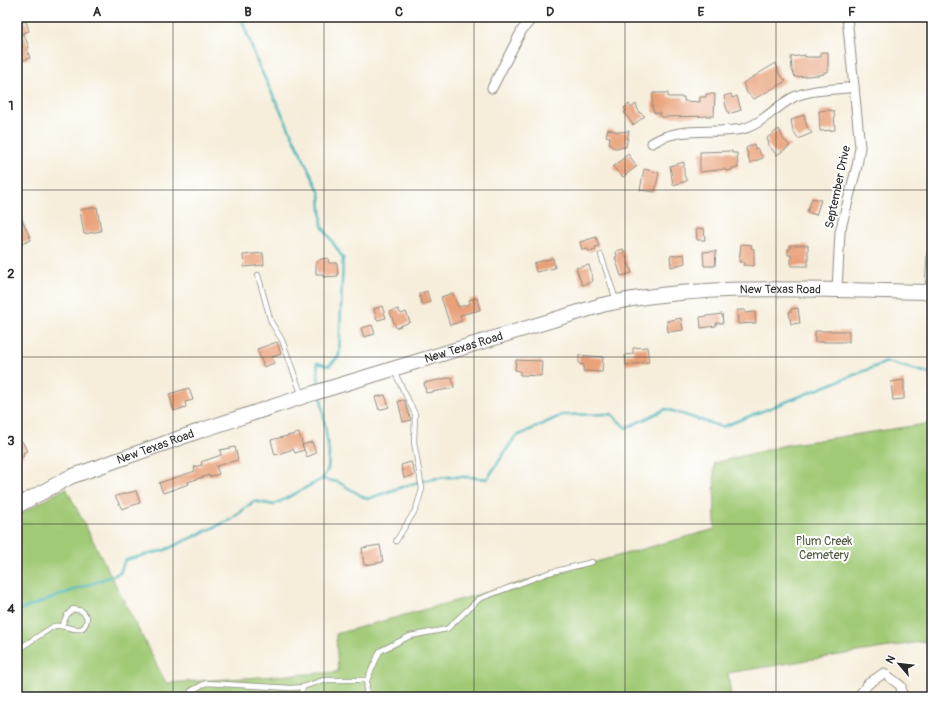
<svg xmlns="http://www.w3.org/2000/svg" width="949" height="714" font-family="Pangolin,sans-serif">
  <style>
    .green { fill: #a1ca76; stroke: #667a50 }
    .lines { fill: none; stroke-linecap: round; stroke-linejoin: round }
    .stream { stroke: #43b3b9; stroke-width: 2.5 }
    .building { fill: #e9a179 }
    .lane-casing { stroke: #908c83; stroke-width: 6 }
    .street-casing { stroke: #908c83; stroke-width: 11 }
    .primary-casing { stroke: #908c83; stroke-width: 16 }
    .lane { stroke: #fff; stroke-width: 4.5 }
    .street { stroke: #fff; stroke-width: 9 }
    .primary { stroke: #fff; stroke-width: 14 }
    .grid { fill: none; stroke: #2b2b2b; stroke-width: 1; stroke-opacity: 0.55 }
    .labels { text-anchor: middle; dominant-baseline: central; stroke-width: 4; stroke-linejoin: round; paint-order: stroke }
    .street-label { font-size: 12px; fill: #2b2b2b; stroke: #fff }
    .park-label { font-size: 12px; fill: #4e5b42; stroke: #fff }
    .neatline { fill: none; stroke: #2b2b2b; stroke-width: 1.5 }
    .grid-label { font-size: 13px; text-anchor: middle; font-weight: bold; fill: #2b2b2b }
  </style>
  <rect width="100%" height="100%" fill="#fff"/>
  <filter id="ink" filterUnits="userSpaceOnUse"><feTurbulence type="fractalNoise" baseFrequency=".025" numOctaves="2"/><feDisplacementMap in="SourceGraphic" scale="8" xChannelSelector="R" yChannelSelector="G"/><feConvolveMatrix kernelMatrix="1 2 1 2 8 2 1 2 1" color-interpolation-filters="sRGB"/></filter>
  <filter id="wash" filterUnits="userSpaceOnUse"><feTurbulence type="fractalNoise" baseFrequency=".012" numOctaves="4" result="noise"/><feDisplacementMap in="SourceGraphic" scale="16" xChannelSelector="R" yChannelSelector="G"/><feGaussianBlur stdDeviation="0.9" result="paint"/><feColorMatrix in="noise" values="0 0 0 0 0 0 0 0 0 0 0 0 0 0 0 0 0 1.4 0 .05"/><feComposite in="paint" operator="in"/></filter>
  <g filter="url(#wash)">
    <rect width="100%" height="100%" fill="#f6eedb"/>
    <path class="green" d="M 932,423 L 932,640 L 728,673 L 731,697 L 17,697 L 17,516 L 66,488 L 166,683 L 338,672 L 336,634 L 715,529 L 714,463 L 786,445 Z"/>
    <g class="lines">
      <g class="stream">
        <path d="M 241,17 L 258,64 L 320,193 L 322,226 L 343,258 L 339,356 L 329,366 L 317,363 L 319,386"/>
        <path d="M 322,479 L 338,482 L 367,499 C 411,484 439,471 487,479 L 515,437 L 562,415 L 611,414 L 626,428 L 666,409 L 722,427 L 887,362 L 932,374"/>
        <path d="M 17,611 L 120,573 L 125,560 L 165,550 L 232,519 L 254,501 L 274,505 L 322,479 L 328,469 L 329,453 L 321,398"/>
      </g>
    </g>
    <g id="blocks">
      <g class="building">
        <path d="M 26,21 L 29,31 L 19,34 L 17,24 Z"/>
        <path d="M 24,34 L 29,48 L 27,49 L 30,58 L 17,62 L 17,36 Z"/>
        <path d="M 821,52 L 828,52 L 828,72 L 824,72 L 824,74 L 819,75 L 795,77 L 792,70 L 791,57 L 805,55 L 805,57 L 821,57 Z"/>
        <path d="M 776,63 L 779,74 L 786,81 L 754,99 L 747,93 L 743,83 Z"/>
        <path d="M 653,93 L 668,93 L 668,97 L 684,97 L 684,101 L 700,102 L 700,97 L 706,97 L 706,94 L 715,94 L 714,116 L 663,117 L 660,116 L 660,113 L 654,113 L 652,106 Z"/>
        <path d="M 731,94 L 732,98 L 737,96 L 741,110 L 729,114 L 726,107 L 724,96 Z"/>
        <path d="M 629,104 L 631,108 L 636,104 L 639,112 L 645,116 L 633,125 L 624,112 L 626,111 L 624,108 Z"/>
        <path d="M 828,110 L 834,111 L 835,130 L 820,131 L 819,111 Z"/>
        <path d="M 804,115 L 807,127 L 812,133 L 798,139 L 793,131 L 791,120 Z"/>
        <path d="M 608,129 L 618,132 L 629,131 L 626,147 L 614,148 L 609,144 L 610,137 L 606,136 Z"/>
        <path d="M 779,129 L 784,140 L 790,146 L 777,155 L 767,144 L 769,143 L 767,138 Z"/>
        <path d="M 754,144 L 755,149 L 757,148 L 763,158 L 750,163 L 746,148 Z"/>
        <path d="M 732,151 L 732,153 L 737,153 L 738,168 L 732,168 L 732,170 L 726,171 L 725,169 L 700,172 L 700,152 Z"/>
        <path d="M 628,154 L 637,166 L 623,177 L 613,167 Z"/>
        <path d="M 684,162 L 684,175 L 687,181 L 673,185 L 670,166 Z"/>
        <path d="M 644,169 L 659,173 L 655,192 L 640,190 Z"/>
        <path d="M 812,198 L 821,200 L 816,215 L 807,212 Z"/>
        <path d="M 97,207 L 101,231 L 84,234 L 80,210 Z"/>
        <path d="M 17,208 L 31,240 L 17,246 Z"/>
        <path d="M 704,228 L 705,240 L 697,240 L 696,229 Z"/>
        <path d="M 596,237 L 599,246 L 595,247 L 596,250 L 589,252 L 588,249 L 582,250 L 580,242 Z"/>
        <path d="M 741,244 L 752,245 L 751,248 L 754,249 L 754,266 L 743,265 L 744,262 L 739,262 Z"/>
        <path d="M 790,245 L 808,245 L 808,266 L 791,266 L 791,255 L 788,255 L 788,249 L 790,249 Z"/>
        <path d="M 623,249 L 632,273 L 621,276 L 615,257 L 617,257 L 616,251 Z"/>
        <path d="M 716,251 L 715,266 L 704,266 L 703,252 Z"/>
        <path d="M 263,253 L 264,265 L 244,267 L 243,255 Z"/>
        <path d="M 684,254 L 685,263 L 671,267 L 670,256 Z"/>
        <path d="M 328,258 L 329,263 L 337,263 L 338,276 L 323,277 L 323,274 L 316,274 L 316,263 L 321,259 Z"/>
        <path d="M 553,258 L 555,268 L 536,272 L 534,263 Z"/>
        <path d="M 589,265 L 593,280 L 592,282 L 582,285 L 576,268 Z"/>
        <path d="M 427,291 L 430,302 L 422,305 L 419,294 Z"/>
        <path d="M 453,293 L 458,307 L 470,304 L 469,300 L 477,298 L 480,310 L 460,315 L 462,321 L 450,325 L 441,297 Z"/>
        <path d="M 382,306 L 386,318 L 377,320 L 374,309 Z"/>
        <path d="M 798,308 L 800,323 L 791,324 L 789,312 L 791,312 L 791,309 Z"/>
        <path d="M 398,309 L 401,314 L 406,312 L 410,322 L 396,328 L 390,312 Z"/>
        <path d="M 737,310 L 745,310 L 745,313 L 755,312 L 756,323 L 738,324 Z"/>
        <path d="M 722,314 L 723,323 L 716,323 L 716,326 L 701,328 L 700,317 Z"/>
        <path d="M 681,318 L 683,330 L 668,332 L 667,321 Z"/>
        <path d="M 372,325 L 375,334 L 364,337 L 361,328 Z"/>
        <rect x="815" y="331" width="34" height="11"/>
        <path d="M 277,342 L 281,354 L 272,357 L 274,363 L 264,367 L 257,349 Z"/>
        <path d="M 647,347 L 649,362 L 626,365 L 625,355 L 633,354 L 633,348 Z"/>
        <path d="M 579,355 L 603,357 L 602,372 L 583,371 L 584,365 L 579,364 Z"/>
        <path d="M 516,360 L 542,361 L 541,376 L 520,375 L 520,371 L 515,370 Z"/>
        <path d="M 452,377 L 454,388 L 426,393 L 424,383 Z"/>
        <path d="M 904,380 L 904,399 L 893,400 L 891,382 Z"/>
        <path d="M 189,388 L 193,400 L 185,402 L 186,407 L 174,411 L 169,394 Z"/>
        <path d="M 385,395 L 389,407 L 379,410 L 375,397 Z"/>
        <path d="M 404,400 L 411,420 L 403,422 L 398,401 Z"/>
        <path d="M 299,433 L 304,450 L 295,453 L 293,449 L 275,455 L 271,440 Z"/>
        <path d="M 22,441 L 27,451 L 23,453 L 24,456 L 17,460 L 17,442 Z"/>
        <path d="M 312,442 L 316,453 L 307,457 L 302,445 Z"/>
        <path d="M 235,447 L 238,460 L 216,466 L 219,474 L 209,477 L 209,475 L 188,482 L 189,484 L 163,493 L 159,483 L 195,471 L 194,467 L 202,465 L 201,462 L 221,455 L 220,450 Z"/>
        <path d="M 411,462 L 415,475 L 404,478 L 401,465 Z"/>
        <path d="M 136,491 L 140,503 L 122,509 L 115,496 Z"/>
        <path d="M 380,545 L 383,562 L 364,565 L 362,548 Z"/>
      </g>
    </g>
  </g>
  <g filter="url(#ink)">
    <use href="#blocks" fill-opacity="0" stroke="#908c83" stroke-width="1"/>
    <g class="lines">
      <g class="lane-casing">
        <g id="lane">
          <path d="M 601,255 L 616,300"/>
          <path d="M 258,275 L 271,322 L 282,340 L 302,396"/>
          <path d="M 394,371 L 415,414 L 414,442 L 422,489 L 416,509 L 396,541"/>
          <path d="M 17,650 L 54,626 C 66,623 86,640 87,617 L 82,611 L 73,609 L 67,615 L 62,625"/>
          <path d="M 187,697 L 191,691 L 206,683 L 291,688 L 303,687 L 323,680 L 367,680"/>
          <path d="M 300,697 L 303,687"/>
          <path d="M 366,697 L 367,680 L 380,651 L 410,636 L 447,629 L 479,599 L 548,573 L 592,562"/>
        </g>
      </g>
      <g class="street-casing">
        <g id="street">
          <path d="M 492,88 L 522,30 L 533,17"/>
          <path d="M 652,143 C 681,125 710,135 742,129 C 761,125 776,106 794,97 C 811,89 835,90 854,87"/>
          <path d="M 837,290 L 840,232 L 857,166 L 860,147 L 847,17"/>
          <path d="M 930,292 L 932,254"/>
          <path d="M 858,697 L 868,684 L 884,673 L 901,686 L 902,697"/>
        </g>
      </g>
      <g class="primary-casing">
        <g id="primary">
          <path id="s1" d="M 17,506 L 70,477 L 202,430 L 314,393 L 602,305 C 710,281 822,291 932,292"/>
        </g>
      </g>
      <use href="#lane" class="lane"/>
      <use href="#street" class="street"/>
      <use href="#primary" class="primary"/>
    </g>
  </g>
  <path class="grid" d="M 173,17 L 173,697M 324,17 L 324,697M 474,17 L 474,697M 625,17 L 625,697M 776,17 L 776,697M 17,190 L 932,190M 17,357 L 932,357M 17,524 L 932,524"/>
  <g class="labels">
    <g class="street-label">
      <text transform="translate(838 187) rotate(-78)">September Drive</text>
      <text stroke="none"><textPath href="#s1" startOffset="799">New Texas Road</textPath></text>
      <text stroke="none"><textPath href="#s1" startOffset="475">New Texas Road</textPath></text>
      <text stroke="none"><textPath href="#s1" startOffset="151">New Texas Road</textPath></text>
    </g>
    <g class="park-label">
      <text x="824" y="541">Plum Creek<tspan x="824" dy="14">Cemetery</tspan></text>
    </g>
  </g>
  <rect width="949" height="714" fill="none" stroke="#fff" stroke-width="44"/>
  <g transform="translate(899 664) rotate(298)" stroke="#ffffff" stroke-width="3" paint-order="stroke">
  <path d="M0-3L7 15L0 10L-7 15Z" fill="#2b2b2b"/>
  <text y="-6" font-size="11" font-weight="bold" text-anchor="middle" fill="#2b2b2b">N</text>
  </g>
  <rect x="22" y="22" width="905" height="670" class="neatline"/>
  <g class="grid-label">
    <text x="97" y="16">A</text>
    <text x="248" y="16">B</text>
    <text x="399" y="16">C</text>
    <text x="550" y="16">D</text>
    <text x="701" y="16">E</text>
    <text x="852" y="16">F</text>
    <text x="11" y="110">1</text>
    <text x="11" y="278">2</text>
    <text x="11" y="445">3</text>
    <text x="11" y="613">4</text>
  </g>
</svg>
